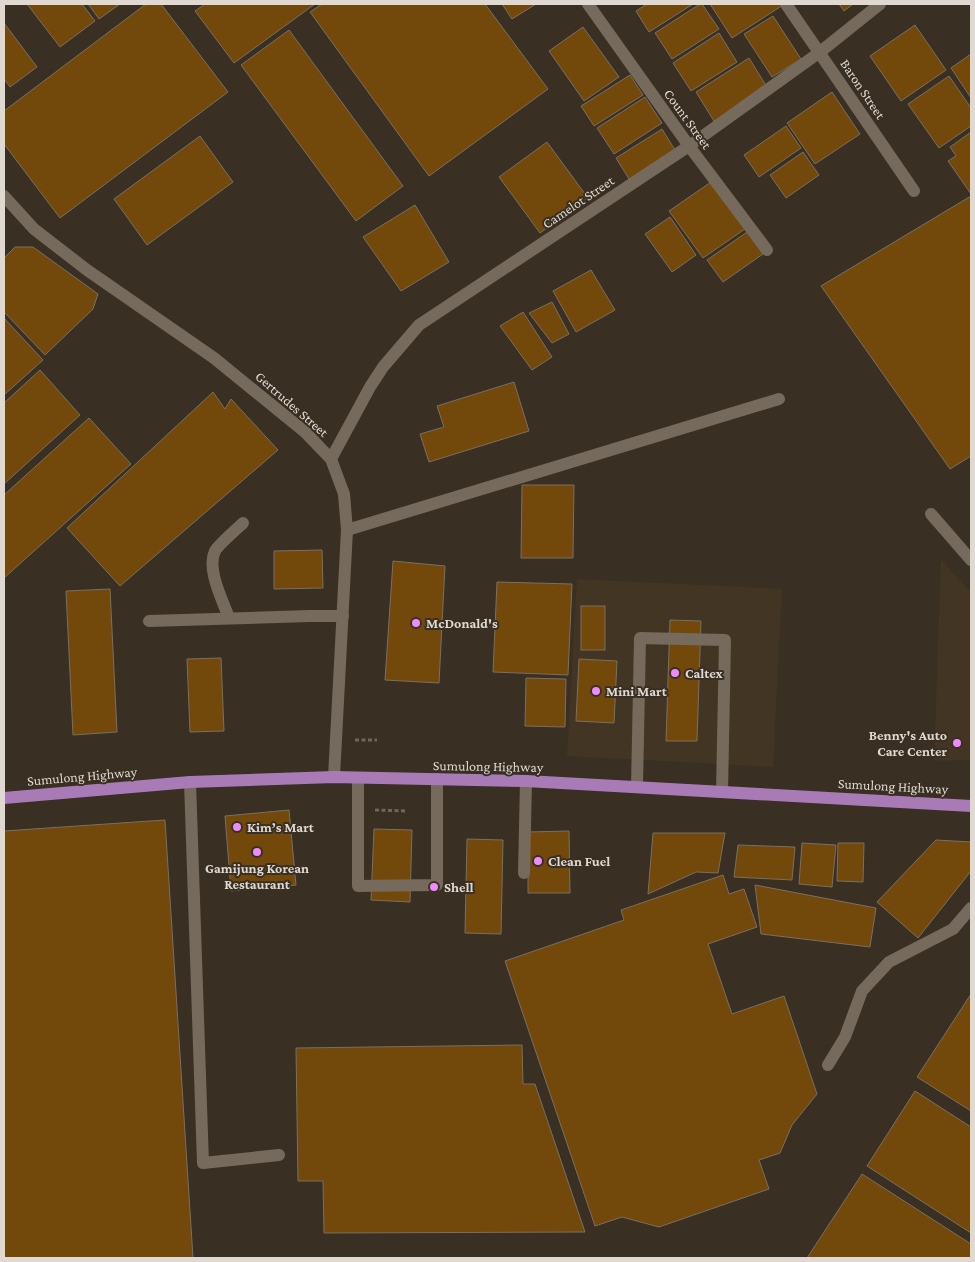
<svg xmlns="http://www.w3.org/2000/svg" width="975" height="1262" font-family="'Crimson Pro',serif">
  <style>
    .built { fill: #433523 }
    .building { fill: #72490b; stroke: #7a6f62 }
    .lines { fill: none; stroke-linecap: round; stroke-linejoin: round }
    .path { stroke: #70675c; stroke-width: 3; stroke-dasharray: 4 2.5; stroke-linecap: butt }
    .service { stroke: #756a5c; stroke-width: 12 }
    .minor { stroke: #756a5c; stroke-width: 12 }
    .tertiary { stroke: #756a5c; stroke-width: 12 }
    .primary { stroke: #a87bb6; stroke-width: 12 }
    .poi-dot { fill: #ec8cfb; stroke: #392f23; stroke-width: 2 }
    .labels { text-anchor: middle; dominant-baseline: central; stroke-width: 4; stroke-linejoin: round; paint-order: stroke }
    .street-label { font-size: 14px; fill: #dfd9d1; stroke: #392f23 }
    .poi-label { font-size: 14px; font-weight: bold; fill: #dfd9d1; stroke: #392f23; text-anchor: start }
  </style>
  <rect width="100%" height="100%" fill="#392f23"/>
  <g class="built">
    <path d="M 941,560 L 971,592 L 971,760 L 934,761 Z"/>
    <path d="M 577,579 L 782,589 L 773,767 L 567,756 Z"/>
  </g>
  <g class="building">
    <path d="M 27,4 L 82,4 L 95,21 L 60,47 Z"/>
    <path d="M 88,4 L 120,4 L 99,19 Z"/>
    <path d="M 146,4 L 161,4 L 228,92 L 60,218 L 4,144 L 4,111 Z"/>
    <path d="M 205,4 L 315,4 L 234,63 L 195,11 Z"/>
    <path d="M 322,4 L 485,4 L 548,89 L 429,176 L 310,12 Z"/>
    <path d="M 502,4 L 536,4 L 512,19 Z"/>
    <path d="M 647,4 L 693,4 L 649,32 L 636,11 Z"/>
    <path d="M 700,4 L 702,4 L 719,29 L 672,59 L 655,33 Z"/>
    <path d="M 710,4 L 783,4 L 783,5 L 732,38 Z"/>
    <path d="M 839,4 L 853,4 L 844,11 Z"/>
    <path d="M 773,16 L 801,59 L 772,77 L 744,34 Z"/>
    <path d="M 4,23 L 37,67 L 10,87 L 4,79 Z"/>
    <path d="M 915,25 L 946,70 L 901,101 L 870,56 Z"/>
    <path d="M 583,27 L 619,77 L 584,101 L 549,51 Z"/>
    <path d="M 289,30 L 403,186 L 356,221 L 241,65 Z"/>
    <path d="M 719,33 L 737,62 L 691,91 L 673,63 Z"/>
    <path d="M 971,54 L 971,98 L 951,68 Z"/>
    <path d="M 749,58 L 767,87 L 714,121 L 696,92 Z"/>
    <path d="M 630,75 L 643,95 L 594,126 L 581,106 Z"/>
    <path d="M 949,76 L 971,108 L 971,126 L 939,148 L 908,104 Z"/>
    <path d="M 832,92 L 860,134 L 815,164 L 787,123 Z"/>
    <path d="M 645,97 L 662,123 L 614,154 L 597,128 Z"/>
    <path d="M 786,126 L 801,148 L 759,177 L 744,155 Z"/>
    <path d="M 662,129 L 675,150 L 629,179 L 616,158 Z"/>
    <path d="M 971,132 L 971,194 L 948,161 L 956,156 L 950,147 Z"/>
    <path d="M 200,136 L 233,182 L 147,245 L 114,199 Z"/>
    <path d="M 547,142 L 588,198 L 540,233 L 499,177 Z"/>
    <path d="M 803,152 L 819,175 L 786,198 L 770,175 Z"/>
    <path d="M 711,182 L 745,229 L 703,258 L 669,211 Z"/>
    <path d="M 971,196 L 971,456 L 950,469 L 821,286 Z"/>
    <path d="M 415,205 L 449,262 L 401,291 L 363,237 Z"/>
    <path d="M 670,217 L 696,255 L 672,272 L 645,234 Z"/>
    <path d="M 747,232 L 763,254 L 723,282 L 707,260 Z"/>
    <path d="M 15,247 L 33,247 L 98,294 L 93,309 L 45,355 L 4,312 L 4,258 Z"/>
    <path d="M 591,270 L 615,310 L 576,332 L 553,291 Z"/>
    <path d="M 552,302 L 569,334 L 552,343 L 529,313 Z"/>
    <path d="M 523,312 L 552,357 L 532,370 L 500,326 Z"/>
    <path d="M 4,318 L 43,360 L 4,395 Z"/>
    <path d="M 40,370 L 80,415 L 4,484 L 4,403 Z"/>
    <path d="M 514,382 L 529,431 L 429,462 L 420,434 L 444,427 L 437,406 Z"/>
    <path d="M 213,392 L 225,409 L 231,399 L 278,450 L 120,586 L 67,528 Z"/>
    <path d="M 89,418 L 131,464 L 4,578 L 4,495 Z"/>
    <path d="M 522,485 L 574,485 L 573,558 L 521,558 Z"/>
    <path d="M 322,550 L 323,588 L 274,589 L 274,551 Z"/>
    <path d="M 393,561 L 445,566 L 439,683 L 385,680 Z"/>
    <path d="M 497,582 L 572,584 L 568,675 L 493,672 Z"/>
    <path d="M 110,589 L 117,732 L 73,735 L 66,591 Z"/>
    <rect x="581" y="606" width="24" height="44"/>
    <path d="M 670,620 L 701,621 L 697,741 L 666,741 Z"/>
    <path d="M 221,658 L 224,731 L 190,732 L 187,659 Z"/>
    <path d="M 579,659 L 617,661 L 614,723 L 576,721 Z"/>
    <path d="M 526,678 L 566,679 L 565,727 L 525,726 Z"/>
    <path d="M 289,810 L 296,885 L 231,891 L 225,816 Z"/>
    <path d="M 165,820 L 193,1258 L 4,1258 L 4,831 Z"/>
    <path d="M 374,829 L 412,830 L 410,902 L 371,900 Z"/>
    <path d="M 569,831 L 570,893 L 528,893 L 528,832 Z"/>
    <path d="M 653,833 L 725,833 L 718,873 L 696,872 L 648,894 Z"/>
    <path d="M 467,839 L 503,840 L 501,934 L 465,933 Z"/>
    <path d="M 936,840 L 971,842 L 971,871 L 918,938 L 877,902 Z"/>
    <path d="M 802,843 L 836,845 L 832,887 L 799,884 Z"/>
    <path d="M 838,843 L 864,843 L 863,882 L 837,881 Z"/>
    <path d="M 738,845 L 795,847 L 792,880 L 734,877 Z"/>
    <path d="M 723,875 L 729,894 L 744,889 L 757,927 L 708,944 L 732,1014 L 784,996 L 817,1094 L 792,1125 L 780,1153 L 759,1160 L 769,1189 L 659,1227 L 622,1217 L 595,1226 L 505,961 L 624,920 L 621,910 Z"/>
    <path d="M 755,885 L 876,908 L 870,947 L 761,934 Z"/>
    <path d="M 971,994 L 971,1111 L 917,1077 Z"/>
    <path d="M 522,1045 L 523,1084 L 535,1084 L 585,1232 L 324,1233 L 323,1181 L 298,1181 L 296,1048 Z"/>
    <path d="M 915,1091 L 971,1127 L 971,1233 L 867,1166 Z"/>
    <path d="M 862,1174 L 971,1244 L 971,1258 L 807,1258 Z"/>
  </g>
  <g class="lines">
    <g class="path">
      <path d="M 355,740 L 377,740"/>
      <path d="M 375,810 L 407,811"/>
    </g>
    <g class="service">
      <path d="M 931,514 L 971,560"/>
      <path d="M 229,618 C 223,601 206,569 215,551 C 218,545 237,529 243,523"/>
      <path d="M 149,621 L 309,616 L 343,616"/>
      <path d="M 358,778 L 358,886 L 437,885 L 437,779"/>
      <path d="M 190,782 L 203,1163 L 279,1155"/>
      <path d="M 637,787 L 640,638 L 725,640 L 722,792"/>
      <path d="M 524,873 L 526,781"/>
      <path d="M 828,1065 L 845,1037 L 862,991 L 889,962 L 953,929 L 971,908"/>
    </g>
    <g class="minor">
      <path d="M 588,4 L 689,146 L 767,250"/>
      <path d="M 786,4 L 914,191"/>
      <path d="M 331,459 L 370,387 L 383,367 L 419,325 L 689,146 L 820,52 L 880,4"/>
      <path d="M 347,530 L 779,399"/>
    </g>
    <path class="tertiary" d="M 4,196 L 34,229 L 87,270 L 214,358 L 305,432 L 331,459 L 344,494 L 347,530 L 334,777"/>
    <path class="primary" d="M 4,798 L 190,782 L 334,777 L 526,781 L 971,806"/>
  </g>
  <g class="poi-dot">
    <circle cx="416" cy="623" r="5"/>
    <circle cx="675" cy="673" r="5"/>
    <circle cx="596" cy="691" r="5"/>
    <circle cx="957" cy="743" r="5"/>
    <circle cx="237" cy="827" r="5"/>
    <circle cx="257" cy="852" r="5"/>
    <circle cx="538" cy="861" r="5"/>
    <circle cx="434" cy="887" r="5"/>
  </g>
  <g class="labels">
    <g class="street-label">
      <text transform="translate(863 89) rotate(56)">Baron Street</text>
      <text transform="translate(688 119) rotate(54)">Count Street</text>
      <text transform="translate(578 202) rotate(-34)">Camelot Street</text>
      <text transform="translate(292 404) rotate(41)">Gertrudes Street</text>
      <text transform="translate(488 766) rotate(1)">Sumulong Highway</text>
      <text transform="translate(82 776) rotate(-5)">Sumulong Highway</text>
      <text transform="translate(893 786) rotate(3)">Sumulong Highway</text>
    </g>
    <g class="poi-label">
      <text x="426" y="623">McDonald's</text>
      <text x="685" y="673">Caltex</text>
      <text x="606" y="691">Mini Mart</text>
      <text x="947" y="735" text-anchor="end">Benny's Auto<tspan x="947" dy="16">Care Center</tspan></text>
      <text x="247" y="827">Kim’s Mart</text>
      <text x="548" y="861">Clean Fuel</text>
      <text x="257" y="868" text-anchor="middle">Gamijung Korean<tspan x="257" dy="16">Restaurant</tspan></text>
      <text x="444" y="887">Shell</text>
    </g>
  </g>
  <rect width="975" height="1262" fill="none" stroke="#dfd9d1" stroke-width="10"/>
</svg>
